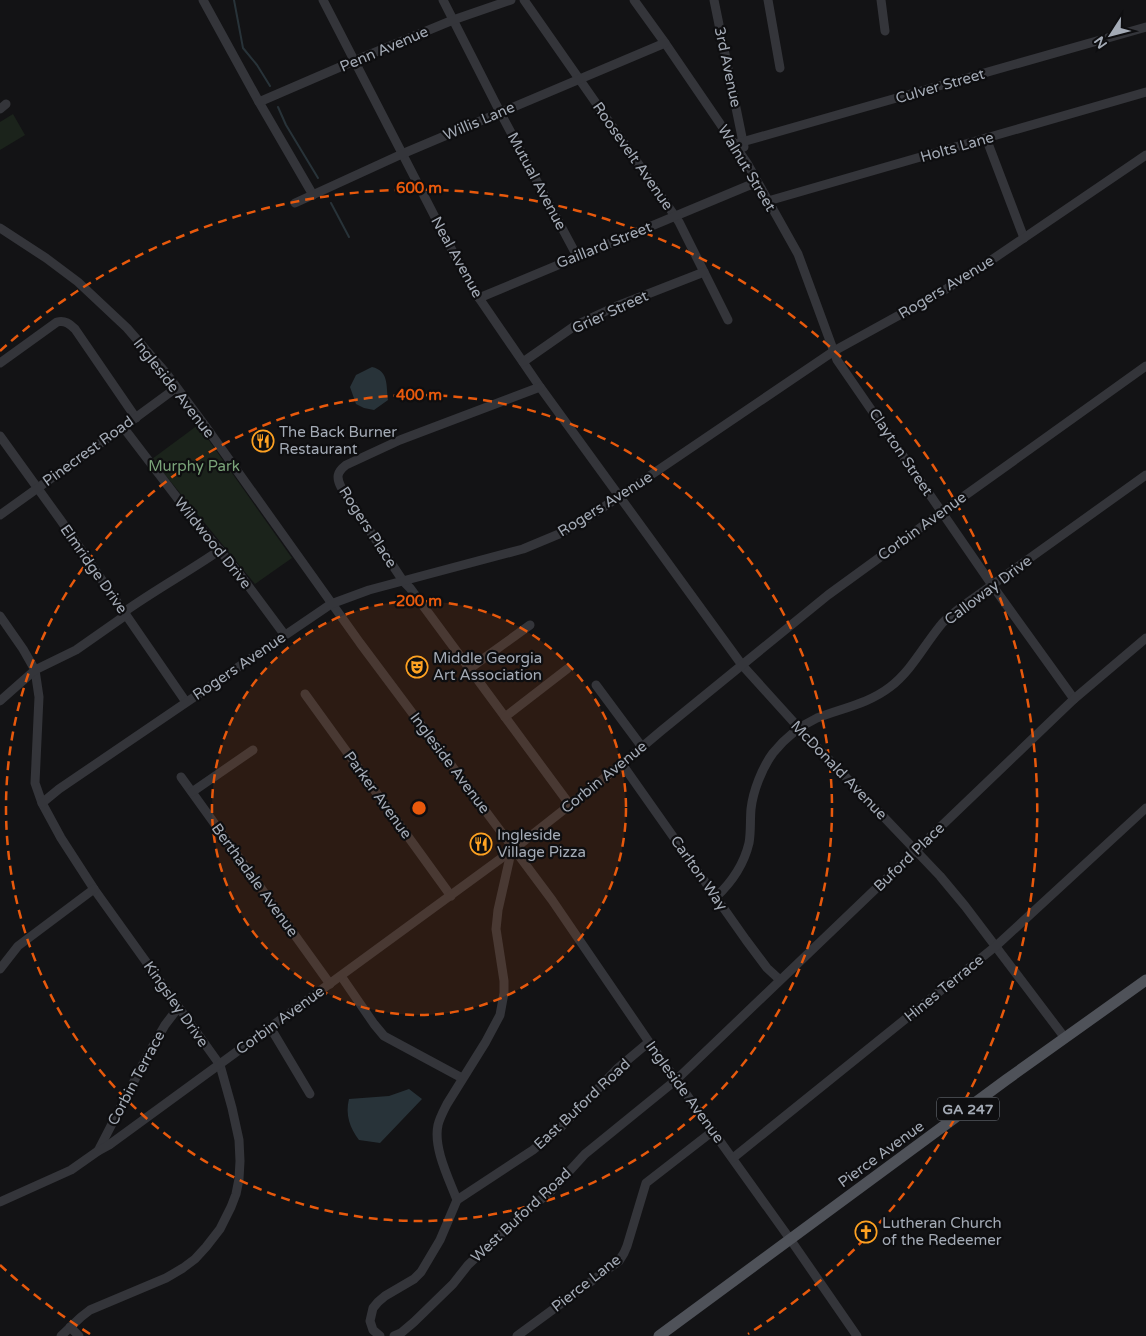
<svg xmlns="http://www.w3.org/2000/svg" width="1146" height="1336" font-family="'Varela Round',sans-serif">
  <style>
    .green { fill: #1b231b }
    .water { fill: #283339 }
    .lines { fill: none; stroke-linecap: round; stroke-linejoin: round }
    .stream { stroke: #283339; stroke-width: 2 }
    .minor { stroke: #34353a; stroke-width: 9 }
    .major { stroke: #4f5259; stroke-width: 11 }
    .ring { fill: none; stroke: #e8590c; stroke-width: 2.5; stroke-dasharray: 9 6 }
    .labels { text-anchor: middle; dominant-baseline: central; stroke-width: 4.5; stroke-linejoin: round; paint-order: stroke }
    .shield { fill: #0e0e10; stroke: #777c84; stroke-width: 1 }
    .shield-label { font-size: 14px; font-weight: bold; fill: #a4abb6 }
    .street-label { font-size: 15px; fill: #a4abb6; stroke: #0e0e10 }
    .poi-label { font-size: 15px; fill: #a4abb6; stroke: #0e0e10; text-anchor: start }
    .park-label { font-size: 15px; fill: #7aa379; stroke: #0e0e10 }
    .centre { fill: #e8590c; stroke: #0e0e10; stroke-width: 2.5 }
    .ring-label { font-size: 15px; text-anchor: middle; font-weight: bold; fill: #e8590c; stroke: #0e0e10; stroke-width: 4.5; stroke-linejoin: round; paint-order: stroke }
  </style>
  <rect width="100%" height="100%" fill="#131315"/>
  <g class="green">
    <path d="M 13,114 L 25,135 L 0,150 L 0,122 Z"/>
    <path d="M 198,425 L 292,558 L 255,584 L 152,459 Z"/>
  </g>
  <g class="water">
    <path d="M 372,367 C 389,371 386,385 388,400 L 374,410 L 364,408 L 356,404 L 350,387 L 356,375 Z"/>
    <path d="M 409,1089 L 422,1099 L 380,1143 L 359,1140 C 350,1128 345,1115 349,1099 L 389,1096 Z"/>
  </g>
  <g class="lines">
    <g class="stream">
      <path d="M 234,0 L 243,48 L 257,65 L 270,86"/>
      <path d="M 278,107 L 286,125 L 318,178"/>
      <path d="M 331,203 L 349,237"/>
    </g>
    <g class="minor">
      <path d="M 203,0 L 259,102 L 313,195"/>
      <path d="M 323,0 L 453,252 L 479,298 L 540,387 L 742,665 L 799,728 L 940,876 L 965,906 L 1065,1038"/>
      <path d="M 443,0 L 500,112 L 577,256"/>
      <path d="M 524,0 L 670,209 L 679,222 L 728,320"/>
      <path d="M 634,0 L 665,43 L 747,163 L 798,254 L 837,360 L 992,585 L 1074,699"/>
      <path d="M 714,0 L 744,147"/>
      <path d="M 768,0 L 780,68"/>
      <path d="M 881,0 L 885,31"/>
      <path d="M 259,102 L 354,61 L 453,20 L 511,0"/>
      <path d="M 0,109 L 6,104"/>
      <path d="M 986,138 L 1024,238"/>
      <path d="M 735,144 L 1146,27"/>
      <path d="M 768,201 L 1146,92"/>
      <path d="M 295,203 L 402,154 L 665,43"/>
      <path d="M 0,228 L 46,258 L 78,282 L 127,328 L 166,373 L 206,427 L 360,643 L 552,900 L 649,1042 L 790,1239 L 857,1336"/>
      <path d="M 479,298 L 757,182"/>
      <path d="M 523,362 L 576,325 L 617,306 L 704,272"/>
      <path d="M 0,363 L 57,322 C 65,320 70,324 75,329 L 136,418"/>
      <path d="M 540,387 L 400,440 L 346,465 C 337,472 336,477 341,487 L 403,581 L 410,588 L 570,805"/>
      <path d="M 123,427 L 194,520 L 238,572 L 284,634"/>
      <path d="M 0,436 L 62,522 L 186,702"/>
      <path d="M 0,515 L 123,427 L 176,388"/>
      <path d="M 124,612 C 155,590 188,572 220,550"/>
      <path d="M 0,616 L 23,649 L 35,670 L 39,697 L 35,783 L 42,803 L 61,838 L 94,889 L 220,1065 L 232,1108 L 239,1140 L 240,1161 L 239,1179 L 236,1194 L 231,1207 L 220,1229 L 206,1247 L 195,1259 L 183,1268 L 166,1278 L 90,1310 L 81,1317 L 61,1336"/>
      <path d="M 469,669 L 530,625"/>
      <path d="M 596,685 L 642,747"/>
      <path d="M 305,694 L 451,896"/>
      <path d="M 0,701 L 35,670 L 76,650 L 126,615"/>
      <path d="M 505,717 L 567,669"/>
      <path d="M 622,764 L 746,940 L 767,968 L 780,980"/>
      <path d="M 181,777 L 330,984"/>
      <path d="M 192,792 L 253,750"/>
      <path d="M 42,803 L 59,789 L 331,604 L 369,590 L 523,549 L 559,534 L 586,519 L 834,351 L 943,291 L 990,261 L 1146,155"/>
      <path d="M 716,897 C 732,882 744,864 749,843 C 751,832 750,820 751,809 C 753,791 762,768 773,753 C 785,738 800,726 817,718 C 842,708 868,704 890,687 C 911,671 923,647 940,626 C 945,619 953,614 960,608 L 1146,475"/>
      <path d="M 0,969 L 18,946 L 94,889"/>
      <path d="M 341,976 L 374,1024 L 384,1036 L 462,1078"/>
      <path d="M 270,1027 L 310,1094"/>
      <path d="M 98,1151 L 146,1058 L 165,1025 L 178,1008"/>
      <path d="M 733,1158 L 996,946 L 1146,808"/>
      <path d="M 457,1200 C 449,1179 433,1148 438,1125 C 440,1117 444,1110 447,1104 L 485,1043 L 500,1015 L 504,993 L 504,981 L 496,929 L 498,910 L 510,857 L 514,850"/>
      <path d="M 0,1202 L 71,1170 L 98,1151 L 109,1145 L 514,849 L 622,764 L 661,731 L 828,595 L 942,512 L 1146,366"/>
      <path d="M 70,1327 L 79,1336"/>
      <path d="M 380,1336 L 373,1330 L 370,1321 L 373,1308 L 378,1302 L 385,1296 L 414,1279 L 421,1272 L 440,1240 L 457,1200 L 533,1150 L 560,1128 L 618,1068 L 649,1042"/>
      <path d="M 394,1336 L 401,1333 L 414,1322 L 453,1284 L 468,1265 L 504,1231 L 553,1189 L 585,1154 L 676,1080 L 1074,699 L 1146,638"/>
      <path d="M 517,1336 L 619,1261 L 624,1253 L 627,1246 L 646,1183 L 713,1131"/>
    </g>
    <path class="major" d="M 659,1336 L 1006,1080 L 1146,980"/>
  </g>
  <circle cx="419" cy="808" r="207" fill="#e8590c" fill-opacity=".12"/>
  <g class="ring">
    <circle cx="419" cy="808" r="207"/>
    <circle cx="419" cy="808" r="413"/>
    <path d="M90 1334A620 620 0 0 1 0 1265M0 351A620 620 0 1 1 748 1334"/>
  </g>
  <defs>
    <g id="restaurant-ring" transform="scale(1.125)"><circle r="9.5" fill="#0e0e10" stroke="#fea222" stroke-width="1.5"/><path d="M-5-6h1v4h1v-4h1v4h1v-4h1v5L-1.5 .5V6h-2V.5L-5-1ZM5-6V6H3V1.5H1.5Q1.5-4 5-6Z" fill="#fea222"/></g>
    <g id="theatre-ring" transform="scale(1.125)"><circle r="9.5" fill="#0e0e10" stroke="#fea222" stroke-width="1.5"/><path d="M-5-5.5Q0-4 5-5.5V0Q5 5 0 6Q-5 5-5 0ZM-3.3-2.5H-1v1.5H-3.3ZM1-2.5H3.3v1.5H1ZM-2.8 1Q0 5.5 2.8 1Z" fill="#fea222"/></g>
    <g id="church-ring" transform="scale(1.125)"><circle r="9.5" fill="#0e0e10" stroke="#fea222" stroke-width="1.5"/><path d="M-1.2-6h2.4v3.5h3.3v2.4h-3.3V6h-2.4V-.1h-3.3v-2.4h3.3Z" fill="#fea222"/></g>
  </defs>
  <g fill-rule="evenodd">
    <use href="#restaurant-ring" x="263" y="441"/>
    <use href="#theatre-ring" x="417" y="667"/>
    <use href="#restaurant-ring" x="481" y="844"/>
    <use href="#church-ring" x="866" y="1232"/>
  </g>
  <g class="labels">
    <rect class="shield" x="937" y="1097.5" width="62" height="23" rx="4"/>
    <g class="shield-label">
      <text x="968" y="1109">GA 247</text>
    </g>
    <g class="street-label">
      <text transform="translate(384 49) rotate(-23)">Penn Avenue</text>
      <text transform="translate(728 67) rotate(78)">3rd Avenue</text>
      <text transform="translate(940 86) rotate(-16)">Culver Street</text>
      <text transform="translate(479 121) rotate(-23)">Willis Lane</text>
      <text transform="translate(957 147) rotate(-16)">Holts Lane</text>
      <text transform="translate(633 156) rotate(55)">Roosevelt Avenue</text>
      <text transform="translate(747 168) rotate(59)">Walnut Street</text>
      <text transform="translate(537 181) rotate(62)">Mutual Avenue</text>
      <text transform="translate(604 245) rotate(-22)">Gaillard Street</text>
      <text transform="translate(457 257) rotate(61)">Neal Avenue</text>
      <text transform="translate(946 287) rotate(-31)">Rogers Avenue</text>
      <text transform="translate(610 312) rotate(-25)">Grier Street</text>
      <text transform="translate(174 388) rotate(52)">Ingleside Avenue</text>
      <text transform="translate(88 451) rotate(-36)">Pinecrest Road</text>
      <text transform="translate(901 452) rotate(56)">Clayton Street</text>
      <text transform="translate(605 504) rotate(-32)">Rogers Avenue</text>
      <text transform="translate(922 526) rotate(-36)">Corbin Avenue</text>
      <text transform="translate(368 527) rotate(57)">Rogers Place</text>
      <text transform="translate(213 543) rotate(51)">Wildwood Drive</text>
      <text transform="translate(94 569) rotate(55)">Elmridge Drive</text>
      <text transform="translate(988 590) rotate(-37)">Calloway Drive</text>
      <text transform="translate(239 666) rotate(-34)">Rogers Avenue</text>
      <text transform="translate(450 763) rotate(53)">Ingleside Avenue</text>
      <text transform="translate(839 770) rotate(46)">McDonald Avenue</text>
      <text transform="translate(604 777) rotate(-39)">Corbin Avenue</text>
      <text transform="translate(378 795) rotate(54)">Parker Avenue</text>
      <text transform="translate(909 857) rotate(-44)">Buford Place</text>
      <text transform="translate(699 873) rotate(55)">Carlton Way</text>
      <text transform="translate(255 880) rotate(54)">Berthadale Avenue</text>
      <text transform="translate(944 988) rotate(-39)">Hines Terrace</text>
      <text transform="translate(176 1004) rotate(55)">Kingsley Drive</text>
      <text transform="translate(280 1020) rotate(-36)">Corbin Avenue</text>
      <text transform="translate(136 1078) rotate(-62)">Corbin Terrace</text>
      <text transform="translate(685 1092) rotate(54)">Ingleside Avenue</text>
      <text transform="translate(582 1104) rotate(-43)">East Buford Road</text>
      <text transform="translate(881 1154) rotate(-36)">Pierce Avenue</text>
      <text transform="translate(521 1215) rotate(-43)">West Buford Road</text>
      <text transform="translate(586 1283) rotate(-38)">Pierce Lane</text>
    </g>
    <g class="poi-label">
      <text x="279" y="432">The Back Burner<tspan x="279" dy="17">Restaurant</tspan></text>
      <text x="433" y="658">Middle Georgia<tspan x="433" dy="17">Art Association</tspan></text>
      <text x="497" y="835">Ingleside<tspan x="497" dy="17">Village Pizza</tspan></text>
      <text x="882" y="1223">Lutheran Church<tspan x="882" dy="17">of the Redeemer</tspan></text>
    </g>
    <g class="park-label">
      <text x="194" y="466">Murphy Park</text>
    </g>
  </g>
  <circle cx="419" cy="808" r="8" class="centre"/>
  <g class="ring-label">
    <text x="419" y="193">600 m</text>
    <text x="419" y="400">400 m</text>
    <text x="419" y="606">200 m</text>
  </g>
  <g transform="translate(1111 35) rotate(234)" stroke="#0e0e10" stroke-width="4" paint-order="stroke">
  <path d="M0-4L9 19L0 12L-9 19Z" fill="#a4abb6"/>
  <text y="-8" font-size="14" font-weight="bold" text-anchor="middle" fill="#a4abb6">N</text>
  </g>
</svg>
